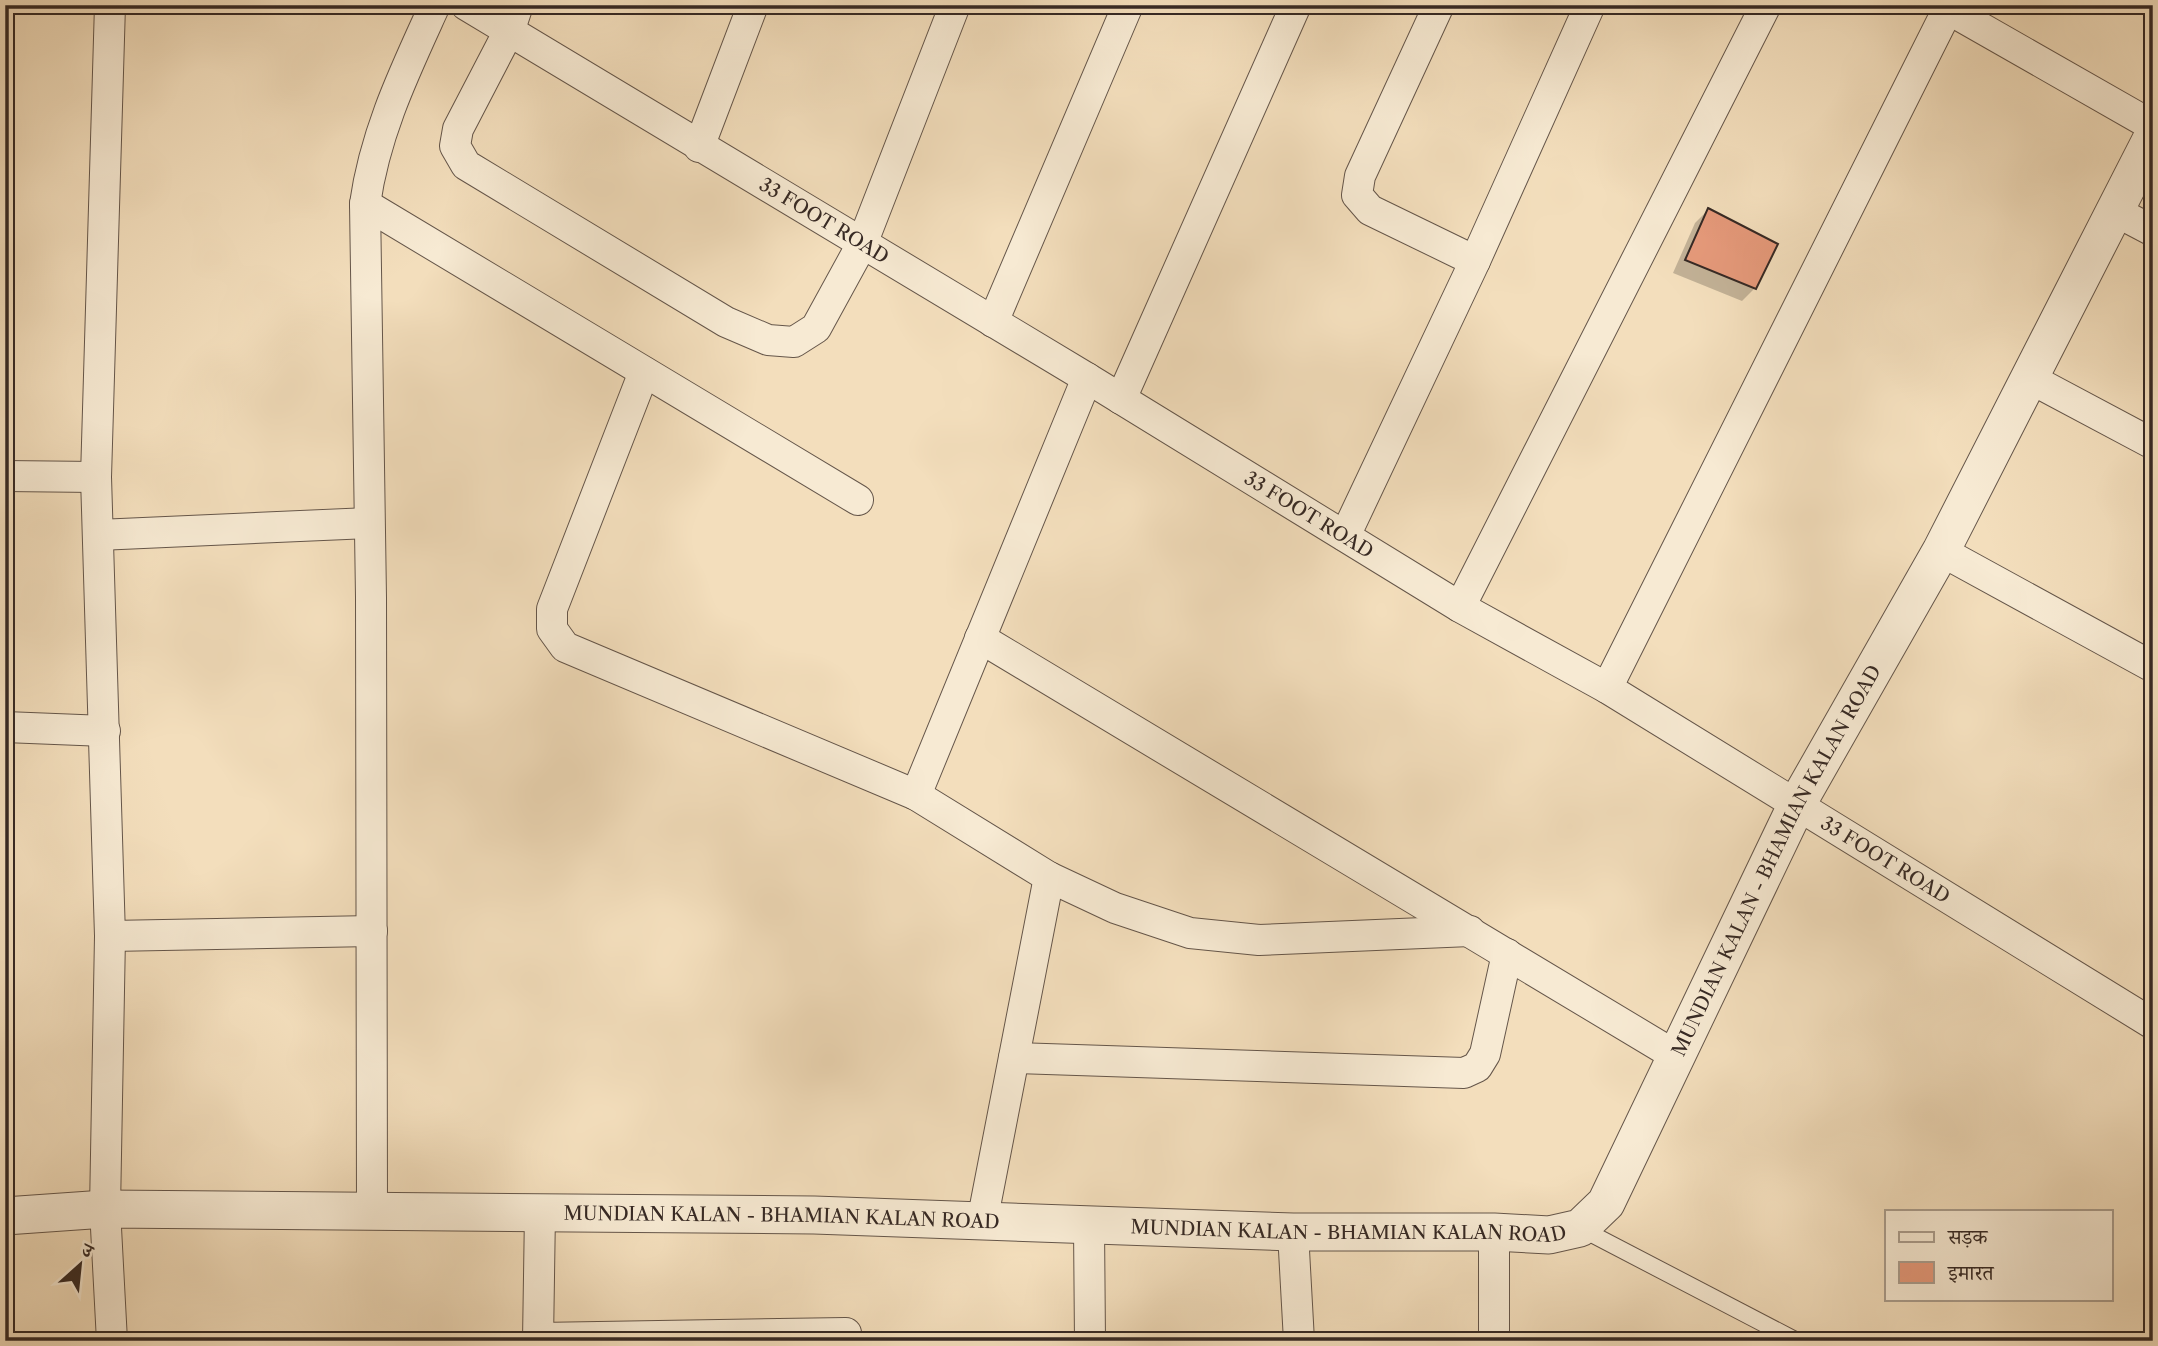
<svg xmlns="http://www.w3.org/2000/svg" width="2158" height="1346" font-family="'Libre Caslon Text','Noto Serif Devanagari',serif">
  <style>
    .shadow { fill: #0003 }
    .building { fill: #e5997a; stroke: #362924; stroke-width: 2 }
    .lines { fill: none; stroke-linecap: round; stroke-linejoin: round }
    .service-casing { stroke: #65564a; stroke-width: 18 }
    .minor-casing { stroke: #65564a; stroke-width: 32 }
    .tertiary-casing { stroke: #65564a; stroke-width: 39 }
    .service { stroke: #f7ead3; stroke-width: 16 }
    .minor { stroke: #f7ead3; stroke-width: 30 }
    .tertiary { stroke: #f7ead3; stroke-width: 37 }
    .labels { text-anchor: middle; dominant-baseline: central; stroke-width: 5; stroke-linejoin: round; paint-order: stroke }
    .street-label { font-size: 19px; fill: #362924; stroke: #f7ead3 }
  </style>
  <rect width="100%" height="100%" fill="#f3debc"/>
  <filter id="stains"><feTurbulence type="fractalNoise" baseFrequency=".00286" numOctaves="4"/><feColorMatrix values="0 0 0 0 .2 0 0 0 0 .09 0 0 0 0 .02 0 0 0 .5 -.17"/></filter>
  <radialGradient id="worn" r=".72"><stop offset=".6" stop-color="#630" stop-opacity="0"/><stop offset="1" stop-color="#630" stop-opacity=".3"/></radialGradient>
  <path class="shadow" d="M 1708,210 L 1755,288 L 1742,301 L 1673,273 L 1695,223 Z"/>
  <path class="building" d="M 1708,208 L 1778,244 L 1756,289 L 1685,260 Z"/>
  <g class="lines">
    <g class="service-casing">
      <path id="service" d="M 1580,1228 L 1797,1341"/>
    </g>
    <g class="minor-casing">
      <g id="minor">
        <path d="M 110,5 L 96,477 L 110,936 L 105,1209 L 112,1341"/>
        <path id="s1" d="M 466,5 L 1087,378 L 1460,607 L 1607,688 L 2153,1024"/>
        <path d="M 518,5 L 510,29 L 458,129 L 455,146 L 466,165 L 726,322 L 768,340 L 794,342 L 816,328 L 862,244 L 955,5"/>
        <path d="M 1439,5 L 1360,176 L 1357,195 L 1370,210 L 1475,261"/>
        <path d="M 1948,9 L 2153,126"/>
        <path d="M 699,147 L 753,5"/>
        <path d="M 365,204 L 858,500"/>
        <path d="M 2115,211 L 2153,231"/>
        <path d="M 993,322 L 1128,5"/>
        <path d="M 644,372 L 552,609 L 552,629 L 565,647 L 916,795 L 1049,877 L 1115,908 L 1190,933 L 1259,940 L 1470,931"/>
        <path d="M 2031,379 L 2153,444"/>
        <path d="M 1121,399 L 1296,5"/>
        <path d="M 5,476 L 96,477"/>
        <path d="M 98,535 L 369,523"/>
        <path d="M 1345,536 L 1475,261 L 1590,5"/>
        <path d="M 1941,551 L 2153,667"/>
        <path d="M 1460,607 L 1766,5"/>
        <path d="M 980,638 L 1676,1056"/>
        <path d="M 1607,688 L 1950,5"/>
        <path d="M 5,727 L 105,731"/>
        <path d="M 916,795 L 1087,378"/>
        <path d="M 110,936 L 372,931"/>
        <path d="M 1014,1058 L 1464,1073 L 1477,1067 L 1485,1054 L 1507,954"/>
        <path d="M 372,1211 L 371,597 L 365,204 C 375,132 405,71 435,5"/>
        <path d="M 982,1222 L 1049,877"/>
        <path d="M 1089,1226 L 1090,1341"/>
        <path d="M 1293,1232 L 1299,1341"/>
        <path d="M 1494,1232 L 1494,1341"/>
        <path d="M 538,1338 L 846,1333"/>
        <path d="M 538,1341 L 540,1212"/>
      </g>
    </g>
    <g class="tertiary-casing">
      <g id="tertiary">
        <path id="s2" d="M 5,1216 L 105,1209 L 814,1215 L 1293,1232 L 1494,1232 L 1549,1235 L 1580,1228 L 1606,1203 L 1797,804 L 1941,551 L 2153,136"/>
      </g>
    </g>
    <use href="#service" class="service"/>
    <use href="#minor" class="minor"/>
    <use href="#tertiary" class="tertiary"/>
  </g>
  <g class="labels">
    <g class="street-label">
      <text stroke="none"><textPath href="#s1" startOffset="418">33 FOOT ROAD</textPath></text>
      <text stroke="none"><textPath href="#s1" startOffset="985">33 FOOT ROAD</textPath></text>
      <text stroke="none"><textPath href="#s1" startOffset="1657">33 FOOT ROAD</textPath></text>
      <text stroke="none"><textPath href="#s2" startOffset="1995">MUNDIAN KALAN - BHAMIAN KALAN ROAD</textPath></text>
      <text stroke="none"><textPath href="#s2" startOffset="777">MUNDIAN KALAN - BHAMIAN KALAN ROAD</textPath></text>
      <text stroke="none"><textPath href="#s2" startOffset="1344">MUNDIAN KALAN - BHAMIAN KALAN ROAD</textPath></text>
    </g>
  </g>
  <rect width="2158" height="1346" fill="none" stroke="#f3debc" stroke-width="28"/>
  <rect x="7" y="7" width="2144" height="1332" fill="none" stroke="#362924" stroke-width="3.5"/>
  <rect x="14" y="14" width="2130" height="1318" fill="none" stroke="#362924" stroke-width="2"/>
  <rect x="1885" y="1210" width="228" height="91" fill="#f7ead3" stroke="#aa9d8d" stroke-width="2"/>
  <rect x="1899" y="1232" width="35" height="10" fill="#f7ead3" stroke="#aa9d8d" stroke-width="2"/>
  <text x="1948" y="1244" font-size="21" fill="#362924">सड़क</text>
  <rect x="1899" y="1262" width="35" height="21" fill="#e5997a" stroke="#aa9d8d" stroke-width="2"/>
  <text x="1948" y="1280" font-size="21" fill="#362924">इमारत</text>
  <g transform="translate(80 1265) rotate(27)" stroke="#f7ead3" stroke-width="5" paint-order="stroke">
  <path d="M0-5L12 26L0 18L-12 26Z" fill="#362924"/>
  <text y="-10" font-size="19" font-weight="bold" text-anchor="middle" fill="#362924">उ</text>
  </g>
  <rect width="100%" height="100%" filter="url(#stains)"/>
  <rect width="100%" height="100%" fill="url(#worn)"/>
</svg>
